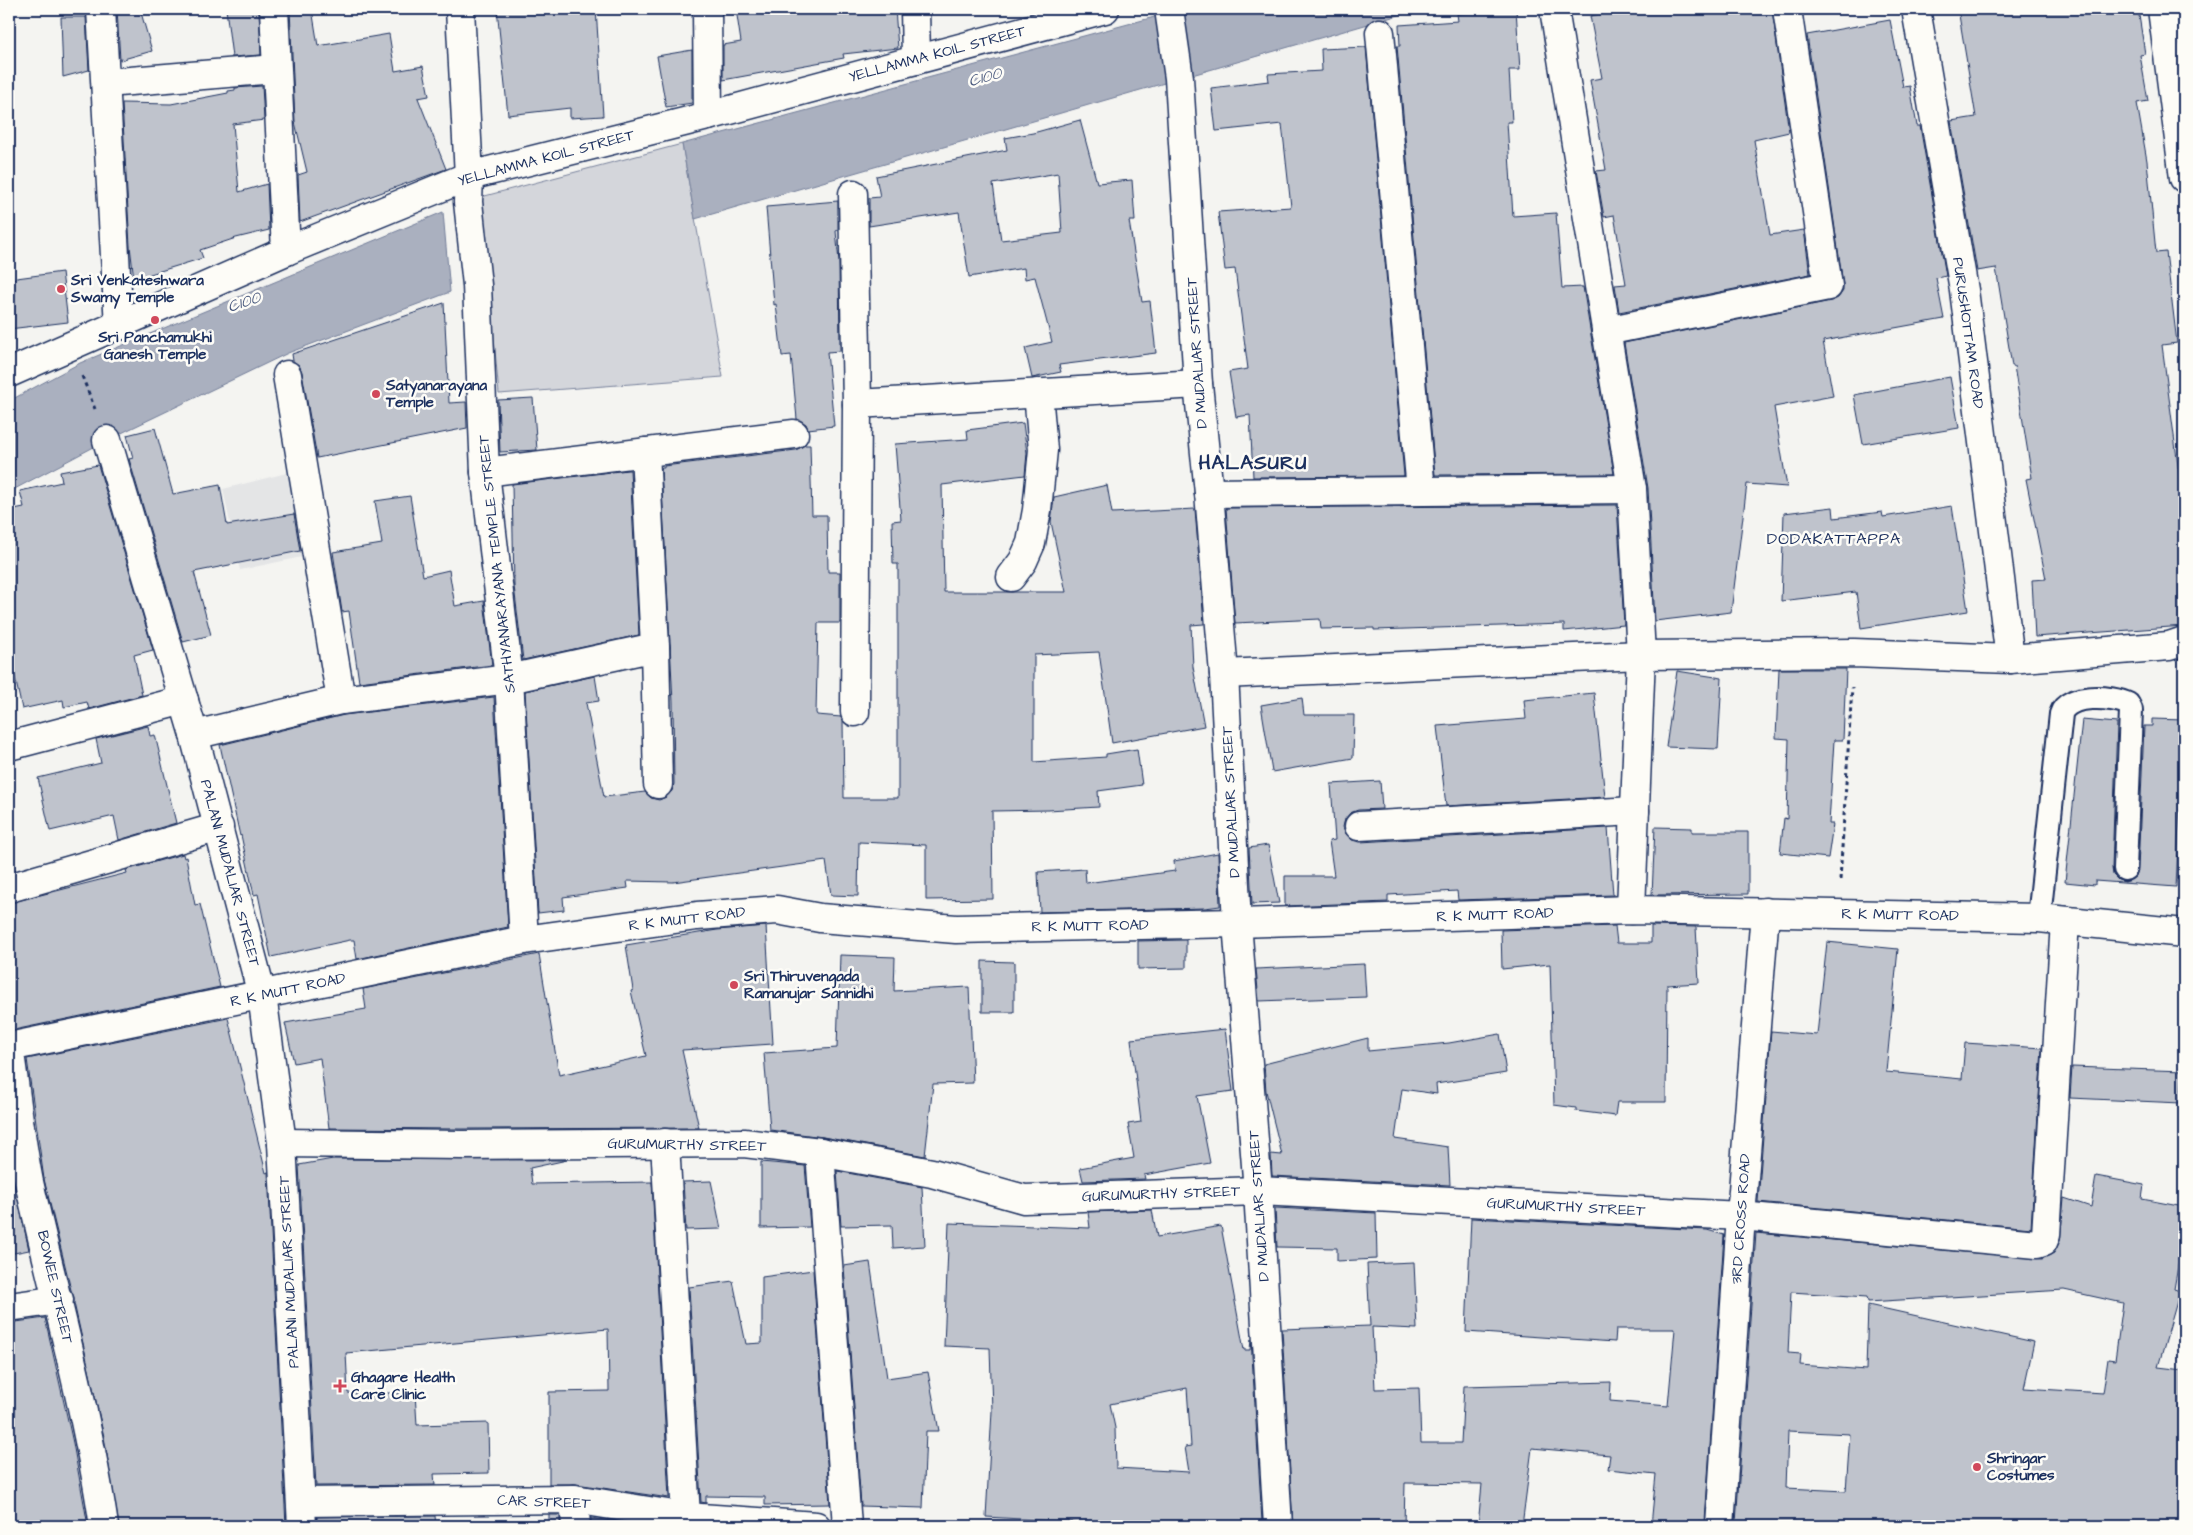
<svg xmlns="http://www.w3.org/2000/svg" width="2193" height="1535" font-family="'Architects Daughter',sans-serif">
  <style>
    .built { fill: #e4e5e6 }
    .green { fill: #d4d6db; stroke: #78829c }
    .water { fill: #aab0bf; stroke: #717c98 }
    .building { fill: #bfc3cc; stroke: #1b2f5e; fill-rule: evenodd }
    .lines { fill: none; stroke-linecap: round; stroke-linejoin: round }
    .service-casing { stroke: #1b2f5e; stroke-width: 26 }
    .minor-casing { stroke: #1b2f5e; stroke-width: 31 }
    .tertiary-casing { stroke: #1b2f5e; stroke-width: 31 }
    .path { stroke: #1b2f5e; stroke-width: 3; stroke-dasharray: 4 4; stroke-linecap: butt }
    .service { stroke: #fdfcf7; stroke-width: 22 }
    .minor { stroke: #fdfcf7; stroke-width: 28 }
    .tertiary { stroke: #fdfcf7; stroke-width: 28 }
    .poi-dot { fill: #d1495b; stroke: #fdfcf7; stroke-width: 2 }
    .labels { text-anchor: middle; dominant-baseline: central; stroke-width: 5; stroke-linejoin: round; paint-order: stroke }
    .street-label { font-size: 15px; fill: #1b2f5e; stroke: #fdfcf7 }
    .poi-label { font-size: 15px; font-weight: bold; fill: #1b2f5e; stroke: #fdfcf7; text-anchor: start }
    .water-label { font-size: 16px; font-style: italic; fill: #46567b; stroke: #fdfcf7 }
    .neighbourhood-label { font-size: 16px; letter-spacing: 1px; fill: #1b2f5e; stroke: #fdfcf7 }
    .district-label { font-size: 20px; font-weight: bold; letter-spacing: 1px; fill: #1b2f5e; stroke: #fdfcf7 }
  </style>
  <rect width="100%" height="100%" fill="#f4f4f1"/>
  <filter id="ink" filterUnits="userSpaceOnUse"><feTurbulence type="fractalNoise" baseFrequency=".02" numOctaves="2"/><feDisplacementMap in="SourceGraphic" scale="10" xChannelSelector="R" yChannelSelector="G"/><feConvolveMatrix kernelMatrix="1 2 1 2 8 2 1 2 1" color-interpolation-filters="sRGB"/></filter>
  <g filter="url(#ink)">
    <path class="built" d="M 314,466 L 326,552 L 240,570 L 223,489 Z"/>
    <path class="green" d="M 682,144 L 723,377 L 499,394 L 481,197 Z"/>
    <g class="water">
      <path d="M 1184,9 L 1420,9 L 695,219 L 682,144 Z"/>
      <path d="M 443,212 L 450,292 L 288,353 L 107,440 L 9,492 L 9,401 L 80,363 Z"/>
    </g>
    <g class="building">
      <path d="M 117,9 L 140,9 L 152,51 L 120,60 Z"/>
      <path d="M 226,9 L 259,9 L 261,55 L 232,57 Z"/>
      <path d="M 290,9 L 312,9 L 318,46 L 389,34 L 395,71 L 423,66 L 429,96 L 418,98 L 446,169 L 300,222 L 298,175 L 307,172 L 295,122 Z"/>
      <path d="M 497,9 L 596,9 L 603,116 L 570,118 L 570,108 L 508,115 Z"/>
      <path d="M 736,9 L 895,9 L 898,48 L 843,54 L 844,58 L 723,80 L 723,45 L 741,42 Z"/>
      <path d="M 1516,9 L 1520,70 L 1509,70 L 1512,122 L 1507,122 L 1513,216 L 1556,213 L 1562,288 L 1583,287 L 1614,474 L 1435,475 L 1397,46 L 1400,46 L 1399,25 L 1458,21 L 1457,14 Z"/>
      <path d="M 1629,9 L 1772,9 L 1789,132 L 1754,140 L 1770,235 L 1804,230 L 1810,274 L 1619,312 L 1615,285 L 1626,284 L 1614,215 L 1604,217 L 1596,171 L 1606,170 L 1590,80 L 1602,78 L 1590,16 Z"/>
      <path d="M 1958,9 L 2138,9 L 2145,54 L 2140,55 L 2148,101 L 2137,103 L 2147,161 L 2156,253 L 2166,252 L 2177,343 L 2162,345 L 2184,511 L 2184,626 L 2035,637 L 2032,580 L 2046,579 L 2026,479 L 2032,478 L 2014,366 L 2012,366 L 1996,268 L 1977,271 L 1951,121 L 1976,117 Z"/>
      <path d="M 61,17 L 86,17 L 89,70 L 63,77 Z"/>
      <path d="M 1890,20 L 1903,87 L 1910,86 L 1917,126 L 1920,126 L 1946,276 L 1936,278 L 1944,319 L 1823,341 L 1833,396 L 1774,407 L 1787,487 L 1747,484 L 1731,612 L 1655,621 L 1648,488 L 1624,343 L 1831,301 L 1838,298 L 1843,291 L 1843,284 L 1807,35 Z"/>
      <path d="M 1366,47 L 1404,476 L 1253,477 L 1250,415 L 1236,417 L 1229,372 L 1248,369 L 1235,269 L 1225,270 L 1218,212 L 1291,207 L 1282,124 L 1216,131 L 1211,88 L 1269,81 L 1268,74 L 1322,71 L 1321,49 Z"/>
      <path d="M 692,50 L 692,103 L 666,107 L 657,56 Z"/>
      <path d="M 262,86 L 264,120 L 233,124 L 239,192 L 267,184 L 269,230 L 236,238 L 200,250 L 203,258 L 134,279 L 130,246 L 122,103 L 171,104 L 228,93 L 228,91 L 235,90 L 235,88 Z"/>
      <path d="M 1080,120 L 1097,183 L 1132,180 L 1135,221 L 1129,221 L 1142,302 L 1150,301 L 1156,353 L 1059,365 L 1061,372 L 1032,378 L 1025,348 L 1052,342 L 1035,277 L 1025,279 L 1024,268 L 969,277 L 959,212 L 869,226 L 869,198 L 880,197 L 876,176 L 1007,150 L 1005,138 L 1033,133 ZM 1058,173 L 1062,233 L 1001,240 L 993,184 Z"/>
      <path d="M 838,201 L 838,230 L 836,231 L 839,262 L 840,351 L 827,352 L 834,426 L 808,429 L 806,424 L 797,419 L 791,355 L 782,356 L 776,304 L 774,305 L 766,207 Z"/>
      <path d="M 62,272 L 68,322 L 9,329 L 9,279 Z"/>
      <path d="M 444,303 L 449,403 L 466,402 L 467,428 L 317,458 L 302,372 L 299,365 L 293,361 L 292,354 Z"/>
      <path d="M 1950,377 L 1959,428 L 1863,444 L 1854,395 Z"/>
      <path d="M 533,398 L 537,450 L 500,452 L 498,400 Z"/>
      <path d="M 1023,423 L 1027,453 L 1025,475 L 942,485 L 944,592 L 1066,592 L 1051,522 L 1054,497 L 1107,485 L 1112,513 L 1195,509 L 1204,624 L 1191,625 L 1193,667 L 1204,726 L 1112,743 L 1099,652 L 1034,655 L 1034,762 L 1106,757 L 1106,754 L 1137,749 L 1142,785 L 1098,791 L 1099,807 L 1048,810 L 992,811 L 993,899 L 926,900 L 926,845 L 859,842 L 858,896 L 831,895 L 826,861 L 673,882 L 627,881 L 628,888 L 563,897 L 564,910 L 538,913 L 525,691 L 595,676 L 599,701 L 586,703 L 604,797 L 645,792 L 651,798 L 659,800 L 666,797 L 672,791 L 674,784 L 673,702 L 661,468 L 664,468 L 664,466 L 796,450 L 805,445 L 810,445 L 812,515 L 827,515 L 828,572 L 840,572 L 840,623 L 818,623 L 816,713 L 817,715 L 841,717 L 843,721 L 844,798 L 898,798 L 898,564 L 893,564 L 892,521 L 901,520 L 895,444 L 968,439 L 967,430 Z"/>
      <path d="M 155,428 L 173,494 L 220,485 L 227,525 L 294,514 L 300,551 L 194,572 L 211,635 L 183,642 L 129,459 L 133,458 L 127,435 Z"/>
      <path d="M 98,465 L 153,650 L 134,655 L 142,695 L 89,709 L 87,702 L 64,707 L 63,700 L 22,709 L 9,650 L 9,510 L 24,507 L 20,491 L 62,482 L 60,472 Z"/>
      <path d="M 628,470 L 630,470 L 639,635 L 523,660 L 514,586 L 512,484 Z"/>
      <path d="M 410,496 L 423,576 L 449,570 L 455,606 L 484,601 L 492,665 L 359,682 L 349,611 L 342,612 L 333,552 L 382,544 L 375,501 Z"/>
      <path d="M 1617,505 L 1624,625 L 1564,631 L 1564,624 L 1374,630 L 1374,628 L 1321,629 L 1320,619 L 1235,623 L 1226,508 Z"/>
      <path d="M 1952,506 L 1968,611 L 1861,628 L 1856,592 L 1781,601 L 1784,513 L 1833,507 L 1834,518 L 1882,512 L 1883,517 Z"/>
      <path d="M 1779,669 L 1846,669 L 1843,740 L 1834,740 L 1829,824 L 1833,824 L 1828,858 L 1780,853 L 1784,818 L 1787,819 L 1789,739 L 1776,738 Z"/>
      <path d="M 1677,671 L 1722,678 L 1718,749 L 1666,747 Z"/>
      <path d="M 1594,693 L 1605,797 L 1446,806 L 1437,726 L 1526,719 L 1524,700 Z"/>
      <path d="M 494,697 L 508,927 L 357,959 L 354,940 L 350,940 L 271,957 L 258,894 L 254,895 L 241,835 L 240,836 L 220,745 L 344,715 Z"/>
      <path d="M 1302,698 L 1304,715 L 1354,715 L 1353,758 L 1272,772 L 1261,705 Z"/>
      <path d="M 2152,719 L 2184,720 L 2176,887 L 2095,881 L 2095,885 L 2065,882 L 2082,720 L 2117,723 L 2112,868 L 2113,875 L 2118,880 L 2125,882 L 2136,876 L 2138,870 L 2144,726 L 2152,726 Z"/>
      <path d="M 148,726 L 150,736 L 155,735 L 176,823 L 119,840 L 114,816 L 50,831 L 38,778 L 101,763 L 96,739 Z"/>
      <path d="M 1380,781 L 1382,809 L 1358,810 L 1350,813 L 1345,819 L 1343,827 L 1346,834 L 1352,840 L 1360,842 L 1608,828 L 1613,895 L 1458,900 L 1457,891 L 1388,895 L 1388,902 L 1285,906 L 1285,876 L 1334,876 L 1329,841 L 1335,840 L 1331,784 Z"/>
      <path d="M 1655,827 L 1692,828 L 1692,832 L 1748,832 L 1748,894 L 1652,895 Z"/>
      <path d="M 1268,845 L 1279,903 L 1252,904 L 1249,848 Z"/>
      <path d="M 1218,853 L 1220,906 L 1205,908 L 1040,912 L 1038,872 L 1085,869 L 1086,883 L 1175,871 L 1174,861 Z"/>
      <path d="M 183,854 L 184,858 L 186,857 L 195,905 L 200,904 L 220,987 L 9,1031 L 9,903 L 127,873 L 126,870 Z"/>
      <path d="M 766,926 L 773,1044 L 682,1050 L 699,1128 L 462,1129 L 329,1128 L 320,1058 L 294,1063 L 285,1023 L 366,1009 L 363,989 L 539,954 L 559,1075 L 646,1056 L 631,991 L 633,990 L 626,945 L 717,930 Z"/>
      <path d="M 1615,926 L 1617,943 L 1651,943 L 1651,926 L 1696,927 L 1699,983 L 1667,985 L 1666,1102 L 1617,1102 L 1615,1116 L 1576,1111 L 1576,1108 L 1554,1105 L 1550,964 L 1502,969 L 1501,930 Z"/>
      <path d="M 1186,940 L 1186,968 L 1138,969 L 1138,941 Z"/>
      <path d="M 1827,942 L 1898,949 L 1886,1072 L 1962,1079 L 1965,1043 L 2042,1048 L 2031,1228 L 1758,1202 L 1771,1031 L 1817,1035 Z"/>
      <path d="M 840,955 L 895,957 L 894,991 L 969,987 L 973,1083 L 933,1084 L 925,1156 L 823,1137 L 770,1130 L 764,1053 L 837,1048 Z"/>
      <path d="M 982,961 L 1014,962 L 1014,1012 L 982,1012 Z"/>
      <path d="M 1364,964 L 1366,997 L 1259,1001 L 1256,969 Z"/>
      <path d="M 228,1018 L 266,1173 L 268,1172 L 286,1526 L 119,1526 L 104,1437 L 74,1303 L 74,1297 L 71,1290 L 44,1179 L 27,1059 Z"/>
      <path d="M 1225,1029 L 1233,1091 L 1197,1096 L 1210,1163 L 1144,1175 L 1145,1179 L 1083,1181 L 1080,1168 L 1134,1158 L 1128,1124 L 1141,1122 L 1131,1039 Z"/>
      <path d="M 1500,1034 L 1506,1073 L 1436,1084 L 1437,1094 L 1402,1089 L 1395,1139 L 1448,1147 L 1450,1185 L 1272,1176 L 1271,1154 L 1282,1155 L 1266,1091 L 1264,1064 L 1368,1038 L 1368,1051 L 1449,1043 Z"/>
      <path d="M 2072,1067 L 2183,1071 L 2181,1103 L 2070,1098 Z"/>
      <path d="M 9,1158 L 29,1250 L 9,1254 Z"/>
      <path d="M 333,1159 L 567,1160 L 530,1168 L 532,1184 L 652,1182 L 669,1498 L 576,1484 L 549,1484 L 549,1392 L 609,1391 L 608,1329 L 346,1353 L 348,1393 L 415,1393 L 417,1425 L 488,1423 L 489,1473 L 434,1474 L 435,1485 L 316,1486 L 299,1165 Z"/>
      <path d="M 761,1162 L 805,1166 L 810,1227 L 761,1228 Z"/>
      <path d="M 837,1171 L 922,1187 L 925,1246 L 893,1248 L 892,1225 L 841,1226 Z"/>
      <path d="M 2096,1176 L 2144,1185 L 2142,1199 L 2184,1207 L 2184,1232 L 2174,1289 L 2180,1291 L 2158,1367 L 2184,1370 L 2184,1526 L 1771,1526 L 1736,1523 L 1756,1233 L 2042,1259 L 2054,1253 L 2060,1241 L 2064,1198 L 2091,1207 ZM 2064,1290 L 2123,1303 L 2115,1360 L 2108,1359 L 2103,1393 L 2024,1388 L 2034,1342 L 1868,1305 L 1866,1370 L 1800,1365 L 1801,1354 L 1788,1353 L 1791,1292 L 1867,1297 L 1868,1302 ZM 1788,1431 L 1850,1434 L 1846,1491 L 1786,1488 Z"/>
      <path d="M 711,1181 L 721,1229 L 686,1230 L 683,1182 Z"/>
      <path d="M 1275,1208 L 1376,1213 L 1377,1259 L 1337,1261 L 1337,1248 L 1277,1247 Z"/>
      <path d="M 1152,1210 L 1157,1237 L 1221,1226 L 1244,1350 L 1250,1350 L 1251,1339 L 1262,1522 L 1238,1526 L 1073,1526 L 1073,1522 L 986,1517 L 992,1411 L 990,1348 L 944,1346 L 949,1223 L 1090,1228 L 1088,1212 ZM 1187,1388 L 1191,1446 L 1185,1447 L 1189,1472 L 1116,1468 L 1115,1428 L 1110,1404 Z"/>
      <path d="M 1471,1218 L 1707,1230 L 1724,1235 L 1705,1522 L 1699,1521 L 1699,1526 L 1651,1526 L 1656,1474 L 1608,1469 L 1610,1455 L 1532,1448 L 1522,1526 L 1478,1526 L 1482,1484 L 1405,1483 L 1404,1526 L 1293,1526 L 1282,1329 L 1370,1326 L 1367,1264 L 1414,1262 L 1417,1329 L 1372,1327 L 1375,1389 L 1419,1388 L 1421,1443 L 1461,1443 L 1464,1386 L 1611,1382 L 1610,1401 L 1668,1406 L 1675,1329 L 1616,1329 L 1615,1342 L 1466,1332 Z"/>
      <path d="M 870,1262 L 887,1378 L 928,1372 L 939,1431 L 926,1431 L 923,1508 L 861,1506 L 844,1266 Z"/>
      <path d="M 813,1270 L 830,1504 L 765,1505 L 765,1497 L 706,1496 L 706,1503 L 701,1502 L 689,1287 L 733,1281 L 746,1344 L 762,1343 L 762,1277 Z"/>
      <path d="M 45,1318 L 73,1443 L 88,1526 L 9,1526 L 9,1323 Z"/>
      <rect x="549" y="1515" width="11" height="11"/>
      <path d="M 435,1516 L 436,1526 L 317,1526 L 317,1517 Z"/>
      <path d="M 591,1518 L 645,1526 L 591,1526 Z"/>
    </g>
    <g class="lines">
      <g class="service-casing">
        <path id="service" d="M 2039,918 L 2061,714 C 2067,693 2113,696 2128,704 L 2131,710 L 2125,869"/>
      </g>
      <g class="minor-casing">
        <g id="minor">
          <path d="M 101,9 L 119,326"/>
          <path d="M 274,9 L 286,251"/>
          <path d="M 460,9 L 469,176 L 468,202 L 477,285 L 485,472 L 509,679 L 524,940"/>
          <path d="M 707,9 L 708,116"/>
          <path d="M 915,9 L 916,60"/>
          <path d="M 1169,9 L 1179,78 L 1198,384 L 1209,493 L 1224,674 L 1237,923 L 1258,1191 L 1278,1526"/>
          <path d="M 1554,9 L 1632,489 L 1641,655 L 1631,910"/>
          <path d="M 1916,9 L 1964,290 L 2010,659"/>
          <path d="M 2162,9 L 2184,178"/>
          <path d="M 1380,33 L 1421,491"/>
          <path d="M 106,83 L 276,69"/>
          <path d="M 853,194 L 857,404 L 855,712"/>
          <path d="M 1606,331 L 1828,286 L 1787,9"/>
          <path d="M 287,375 L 341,700"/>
          <path d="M 857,404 L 1198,384"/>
          <path d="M 107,440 L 194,735 L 262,995 L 282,1143 L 302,1526"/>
          <path d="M 485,472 L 794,434"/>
          <path d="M 1209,493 L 1632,489"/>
          <path d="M 1011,577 L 1023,561 L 1031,543 L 1037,510 L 1043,450 L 1038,393"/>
          <path d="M 655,647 L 658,784"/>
          <path d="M 1224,674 L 1641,655 L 1854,653 L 2010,659 L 2169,646 L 2184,641"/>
          <path d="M 194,735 L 341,700 L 509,679 L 655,647 L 645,452"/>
          <path d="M 9,746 L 184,700"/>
          <path d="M 1359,826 L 1635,811"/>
          <path d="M 9,888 L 219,827"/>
          <path d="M 282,1143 L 462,1145 L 744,1143 L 820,1152 L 932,1173 L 1024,1199 L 1258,1191 L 1741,1216 L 2037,1244 L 2043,1242 L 2046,1235 L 2065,921"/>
          <path d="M 665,1143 L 686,1517"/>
          <path d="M 820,1152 L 847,1526"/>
          <path d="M 9,1307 L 59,1300"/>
          <path d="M 574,1499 L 576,1526"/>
          <path d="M 301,1502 L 574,1499 L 686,1517 L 816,1526"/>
          <path d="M 104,1526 C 87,1410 55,1297 29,1182 C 20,1138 16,1092 9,1047 L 524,940 L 697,916 L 777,910 L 820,918 L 956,929 L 1237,923 L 1631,910 L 2039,918 L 2184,933"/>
          <path d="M 1720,1526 L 1741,1216 L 1765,912"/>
        </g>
      </g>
      <g class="tertiary-casing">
        <path id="tertiary" d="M 9,373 L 286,251 L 469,176 L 708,116 L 1105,9"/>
      </g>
      <g class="path">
        <path d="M 82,376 L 95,409"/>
        <path d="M 1840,880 L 1852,687"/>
      </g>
      <use href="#service" class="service"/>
      <use href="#minor" class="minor"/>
      <use href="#tertiary" class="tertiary"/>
    </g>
  </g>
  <g class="poi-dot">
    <circle cx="61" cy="289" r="5"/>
    <circle cx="155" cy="320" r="5"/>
    <circle cx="376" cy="394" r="5"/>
    <circle cx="734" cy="985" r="5"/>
    <path d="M337.5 1378.5h5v5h5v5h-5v5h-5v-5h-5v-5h5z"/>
    <circle cx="1977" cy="1467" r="5"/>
  </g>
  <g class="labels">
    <g class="street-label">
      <text transform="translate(937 54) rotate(-15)">YELLAMMA KOIL STREET</text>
      <text transform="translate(546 158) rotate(-15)">YELLAMMA KOIL STREET</text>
      <text transform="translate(1968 333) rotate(82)">PURUSHOTTAM ROAD</text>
      <text transform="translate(1197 353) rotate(-94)">D MUDALIAR STREET</text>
      <text transform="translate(497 564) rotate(-96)">SATHYANARAYANA TEMPLE STREET</text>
      <text transform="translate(1231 802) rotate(-93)">D MUDALIAR STREET</text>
      <text transform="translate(230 873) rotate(75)">PALANI MUDALIAR STREET</text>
      <text transform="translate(1495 915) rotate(-2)">R K MUTT ROAD</text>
      <text transform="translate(1900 915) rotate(1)">R K MUTT ROAD</text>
      <text transform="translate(687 919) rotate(-7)">R K MUTT ROAD</text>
      <text transform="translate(1090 926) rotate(-1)">R K MUTT ROAD</text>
      <text transform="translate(288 990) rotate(-12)">R K MUTT ROAD</text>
      <text transform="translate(687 1145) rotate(1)">GURUMURTHY STREET</text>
      <text transform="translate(1161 1194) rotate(-2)">GURUMURTHY STREET</text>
      <text transform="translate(1259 1206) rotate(-94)">D MUDALIAR STREET</text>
      <text transform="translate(1566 1207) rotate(3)">GURUMURTHY STREET</text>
      <text transform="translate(1741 1219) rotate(-86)">3RD CROSS ROAD</text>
      <text transform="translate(289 1272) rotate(-93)">PALANI MUDALIAR STREET</text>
      <text transform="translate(55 1287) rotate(77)">BOWEE STREET</text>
      <text transform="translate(544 1502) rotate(2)">CAR STREET</text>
    </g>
    <g class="poi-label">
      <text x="71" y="280">Sri Venkateshwara<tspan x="71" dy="17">Swamy Temple</tspan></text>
      <text x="155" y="337" text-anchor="middle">Sri Panchamukhi<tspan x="155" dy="17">Ganesh Temple</tspan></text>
      <text x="386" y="385">Satyanarayana<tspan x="386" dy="17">Temple</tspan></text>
      <text x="744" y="976">Sri Thiruvengada<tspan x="744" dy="17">Ramanujar Sannidhi</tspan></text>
      <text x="351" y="1377">Ghagare Health<tspan x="351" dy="17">Care Clinic</tspan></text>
      <text x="1987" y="1458">Shringar<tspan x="1987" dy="17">Costumes</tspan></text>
    </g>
    <g class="water-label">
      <text transform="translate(985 77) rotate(-16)">C100</text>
      <text transform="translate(244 302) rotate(-19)">C100</text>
    </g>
    <g class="neighbourhood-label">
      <text x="1834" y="539">DODAKATTAPPA</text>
    </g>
    <g class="district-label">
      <text x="1253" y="463">HALASURU</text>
    </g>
  </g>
  <rect width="2193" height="1535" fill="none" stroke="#fdfcf7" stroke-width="30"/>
  <rect x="15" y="15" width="2163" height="1505" fill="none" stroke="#1b2f5e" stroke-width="2" filter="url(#ink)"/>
</svg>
